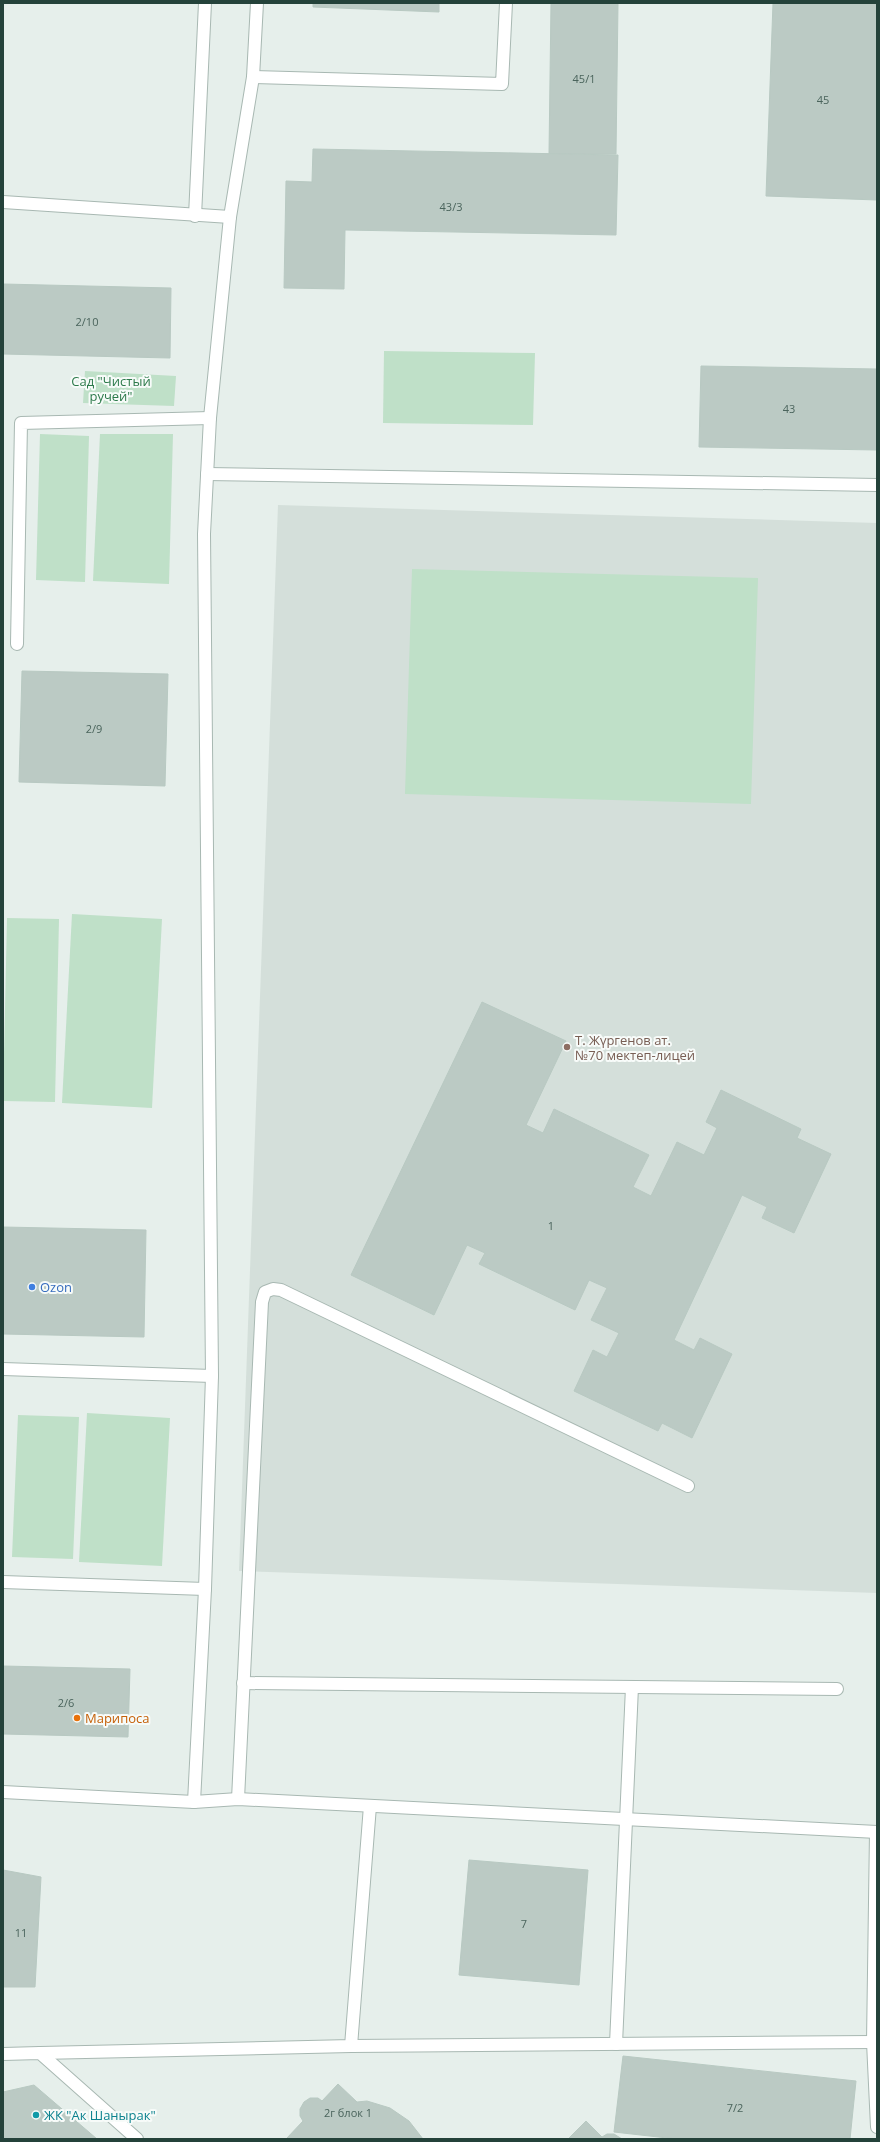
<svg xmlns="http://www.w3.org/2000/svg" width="880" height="2142" font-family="'Open Sans',sans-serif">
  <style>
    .built { fill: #d4dfda }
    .green { fill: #bfe0c8 }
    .building { fill: #bbcac4; stroke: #b8c9c2 }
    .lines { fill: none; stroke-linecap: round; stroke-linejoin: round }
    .lane-casing { stroke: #a8b8b2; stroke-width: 14 }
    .street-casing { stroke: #a8b8b2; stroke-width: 14 }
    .lane { stroke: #fff; stroke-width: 12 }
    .street { stroke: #fff; stroke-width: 12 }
    .education-dot { fill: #8d6e63; stroke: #f7fbf9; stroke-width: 1.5 }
    .shop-dot { fill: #3f7fe0; stroke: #f7fbf9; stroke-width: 1.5 }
    .food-dot { fill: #e8710a; stroke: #f7fbf9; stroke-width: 1.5 }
    .culture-dot { fill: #0f9aa8; stroke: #f7fbf9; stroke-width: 1.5 }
    .labels { text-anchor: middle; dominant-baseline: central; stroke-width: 4; stroke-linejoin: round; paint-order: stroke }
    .number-label { font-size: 11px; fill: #4a645c }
    .park-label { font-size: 13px; fill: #2d7a4b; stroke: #f7fbf9 }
    .education-label { font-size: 13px; fill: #785e54; stroke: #f7fbf9; text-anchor: start }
    .shop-label { font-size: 13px; fill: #366cbe; stroke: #f7fbf9; text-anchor: start }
    .food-label { font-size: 13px; fill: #c56008; stroke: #f7fbf9; text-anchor: start }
    .culture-label { font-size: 13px; fill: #0d838f; stroke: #f7fbf9; text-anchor: start }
  </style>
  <rect width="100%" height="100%" fill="#e6efeb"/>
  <path class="built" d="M 278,505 L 877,523 L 877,1593 L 239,1571 Z"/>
  <g class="green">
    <path d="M 384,351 L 535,353 L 533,425 L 383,423 Z"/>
    <path d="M 85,371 L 176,376 L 174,406 L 83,403 Z"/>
    <path d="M 40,434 L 89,436 L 85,582 L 36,580 Z"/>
    <path d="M 100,434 L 173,434 L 169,584 L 93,581 Z"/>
    <path d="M 412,569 L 758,578 L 751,804 L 405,794 Z"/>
    <path d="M 72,914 L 162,919 L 152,1108 L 62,1103 Z"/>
    <path d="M 7,918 L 59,919 L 55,1102 L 3,1101 Z"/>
    <path d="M 87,1413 L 170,1418 L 162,1566 L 79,1562 Z"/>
    <path d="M 18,1415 L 79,1417 L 73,1559 L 12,1557 Z"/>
  </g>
  <g class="building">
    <path d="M 313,3 L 439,3 L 439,12 L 313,7 Z"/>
    <path d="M 551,3 L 618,3 L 616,154 L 549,154 Z"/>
    <path d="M 773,3 L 877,3 L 877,200 L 766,196 Z"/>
    <path d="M 313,149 L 618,155 L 616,235 L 345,230 L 344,289 L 284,288 L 286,181 L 312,182 Z"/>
    <path d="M 3,284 L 171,288 L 170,358 L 3,354 Z"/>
    <path d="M 701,366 L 877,369 L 877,450 L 699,447 Z"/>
    <path d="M 22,671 L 168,674 L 165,786 L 19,782 Z"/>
    <path d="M 482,1002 L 566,1041 L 526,1125 L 543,1133 L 554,1109 L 649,1155 L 633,1187 L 651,1196 L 677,1142 L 704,1155 L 717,1128 L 706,1122 L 721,1090 L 801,1129 L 797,1138 L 831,1154 L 794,1233 L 762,1218 L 767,1207 L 742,1195 L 674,1340 L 694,1350 L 700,1338 L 732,1354 L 692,1438 L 662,1423 L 658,1431 L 574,1391 L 593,1350 L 607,1357 L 619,1333 L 591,1320 L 607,1288 L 589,1280 L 575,1310 L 479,1264 L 485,1253 L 467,1245 L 434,1315 L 351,1275 Z"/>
    <path d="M 3,1227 L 146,1230 L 144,1337 L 3,1334 Z"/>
    <path d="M 3,1666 L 130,1669 L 128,1737 L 3,1734 Z"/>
    <path d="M 469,1860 L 588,1870 L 579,1985 L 459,1975 Z"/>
    <path d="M 3,1870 L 41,1877 L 35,1987 L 3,1987 Z"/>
    <path d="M 623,2056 L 856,2081 L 850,2139 L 676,2139 L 614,2132 Z"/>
    <path d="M 338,2084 L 357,2102 L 367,2101 L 390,2108 L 409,2121 L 423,2139 L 289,2139 L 287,2138 L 303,2121 L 300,2116 L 300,2109 L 304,2102 L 310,2098 L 318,2098 L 322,2101 Z"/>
    <path d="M 34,2085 L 97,2139 L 3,2139 L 3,2092 Z"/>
    <path d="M 586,2121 L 602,2137 L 607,2134 L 614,2134 L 622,2139 L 568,2139 Z"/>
  </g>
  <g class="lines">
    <g class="lane-casing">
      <g id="lane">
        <path d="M 253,77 L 502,84 L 506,3"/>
        <path d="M 3,202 L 230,217"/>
        <path d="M 195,216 L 205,3"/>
        <path d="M 207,474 L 877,485"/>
        <path d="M 17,644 L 21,423 L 210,418"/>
        <path d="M 3,1369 L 212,1376"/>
        <path d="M 3,1582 L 205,1589"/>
        <path d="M 243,1683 L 837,1689"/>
        <path d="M 238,1799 L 262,1302 L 265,1292 L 273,1289 L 281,1290 L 688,1486"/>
        <path d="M 194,1802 L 205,1589 L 212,1376 L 204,534 L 210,418 L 230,217 L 253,77 L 257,3"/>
        <path d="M 876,1832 L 873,2042 L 877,2127"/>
        <path d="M 616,2044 L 632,1687"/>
        <path d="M 351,2046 L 873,2042"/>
        <path d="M 40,2053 L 351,2046 L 370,1806"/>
        <path d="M 3,2054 L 40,2053 L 137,2139"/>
      </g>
    </g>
    <g class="street-casing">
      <path id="street" d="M 3,1792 L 194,1802 L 238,1799 L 877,1832"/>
    </g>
    <use href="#lane" class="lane"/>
    <use href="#street" class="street"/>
  </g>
  <circle class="education-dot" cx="567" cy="1047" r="4"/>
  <circle class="shop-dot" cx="32" cy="1287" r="4"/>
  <circle class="food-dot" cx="77" cy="1718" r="4"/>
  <circle class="culture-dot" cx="36" cy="2115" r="4"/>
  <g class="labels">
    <g class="number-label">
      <text x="584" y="78">45/1</text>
      <text x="823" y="99">45</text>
      <text x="451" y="206">43/3</text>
      <text x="87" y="321">2/10</text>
      <text x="789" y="408">43</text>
      <text x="94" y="728">2/9</text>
      <text x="551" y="1225">1</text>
      <text x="66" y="1702">2/6</text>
      <text x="524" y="1923">7</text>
      <text x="21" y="1932">11</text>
      <text x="735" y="2107">7/2</text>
      <text x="348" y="2112">2г блок 1</text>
    </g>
    <g class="park-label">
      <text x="111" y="381">Сад "Чистый<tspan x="111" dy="15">ручей"</tspan></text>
    </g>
    <g class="education-label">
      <text x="575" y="1040">Т. Жүргенов ат.<tspan x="575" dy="15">№70 мектеп-лицей</tspan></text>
    </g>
    <g class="shop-label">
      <text x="40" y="1287">Ozon</text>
    </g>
    <g class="food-label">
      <text x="85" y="1718">Марипоса</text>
    </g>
    <g class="culture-label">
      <text x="44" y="2115">ЖК "Ак Шанырак"</text>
    </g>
  </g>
  <rect width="880" height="2142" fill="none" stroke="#24423a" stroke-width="8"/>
</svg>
